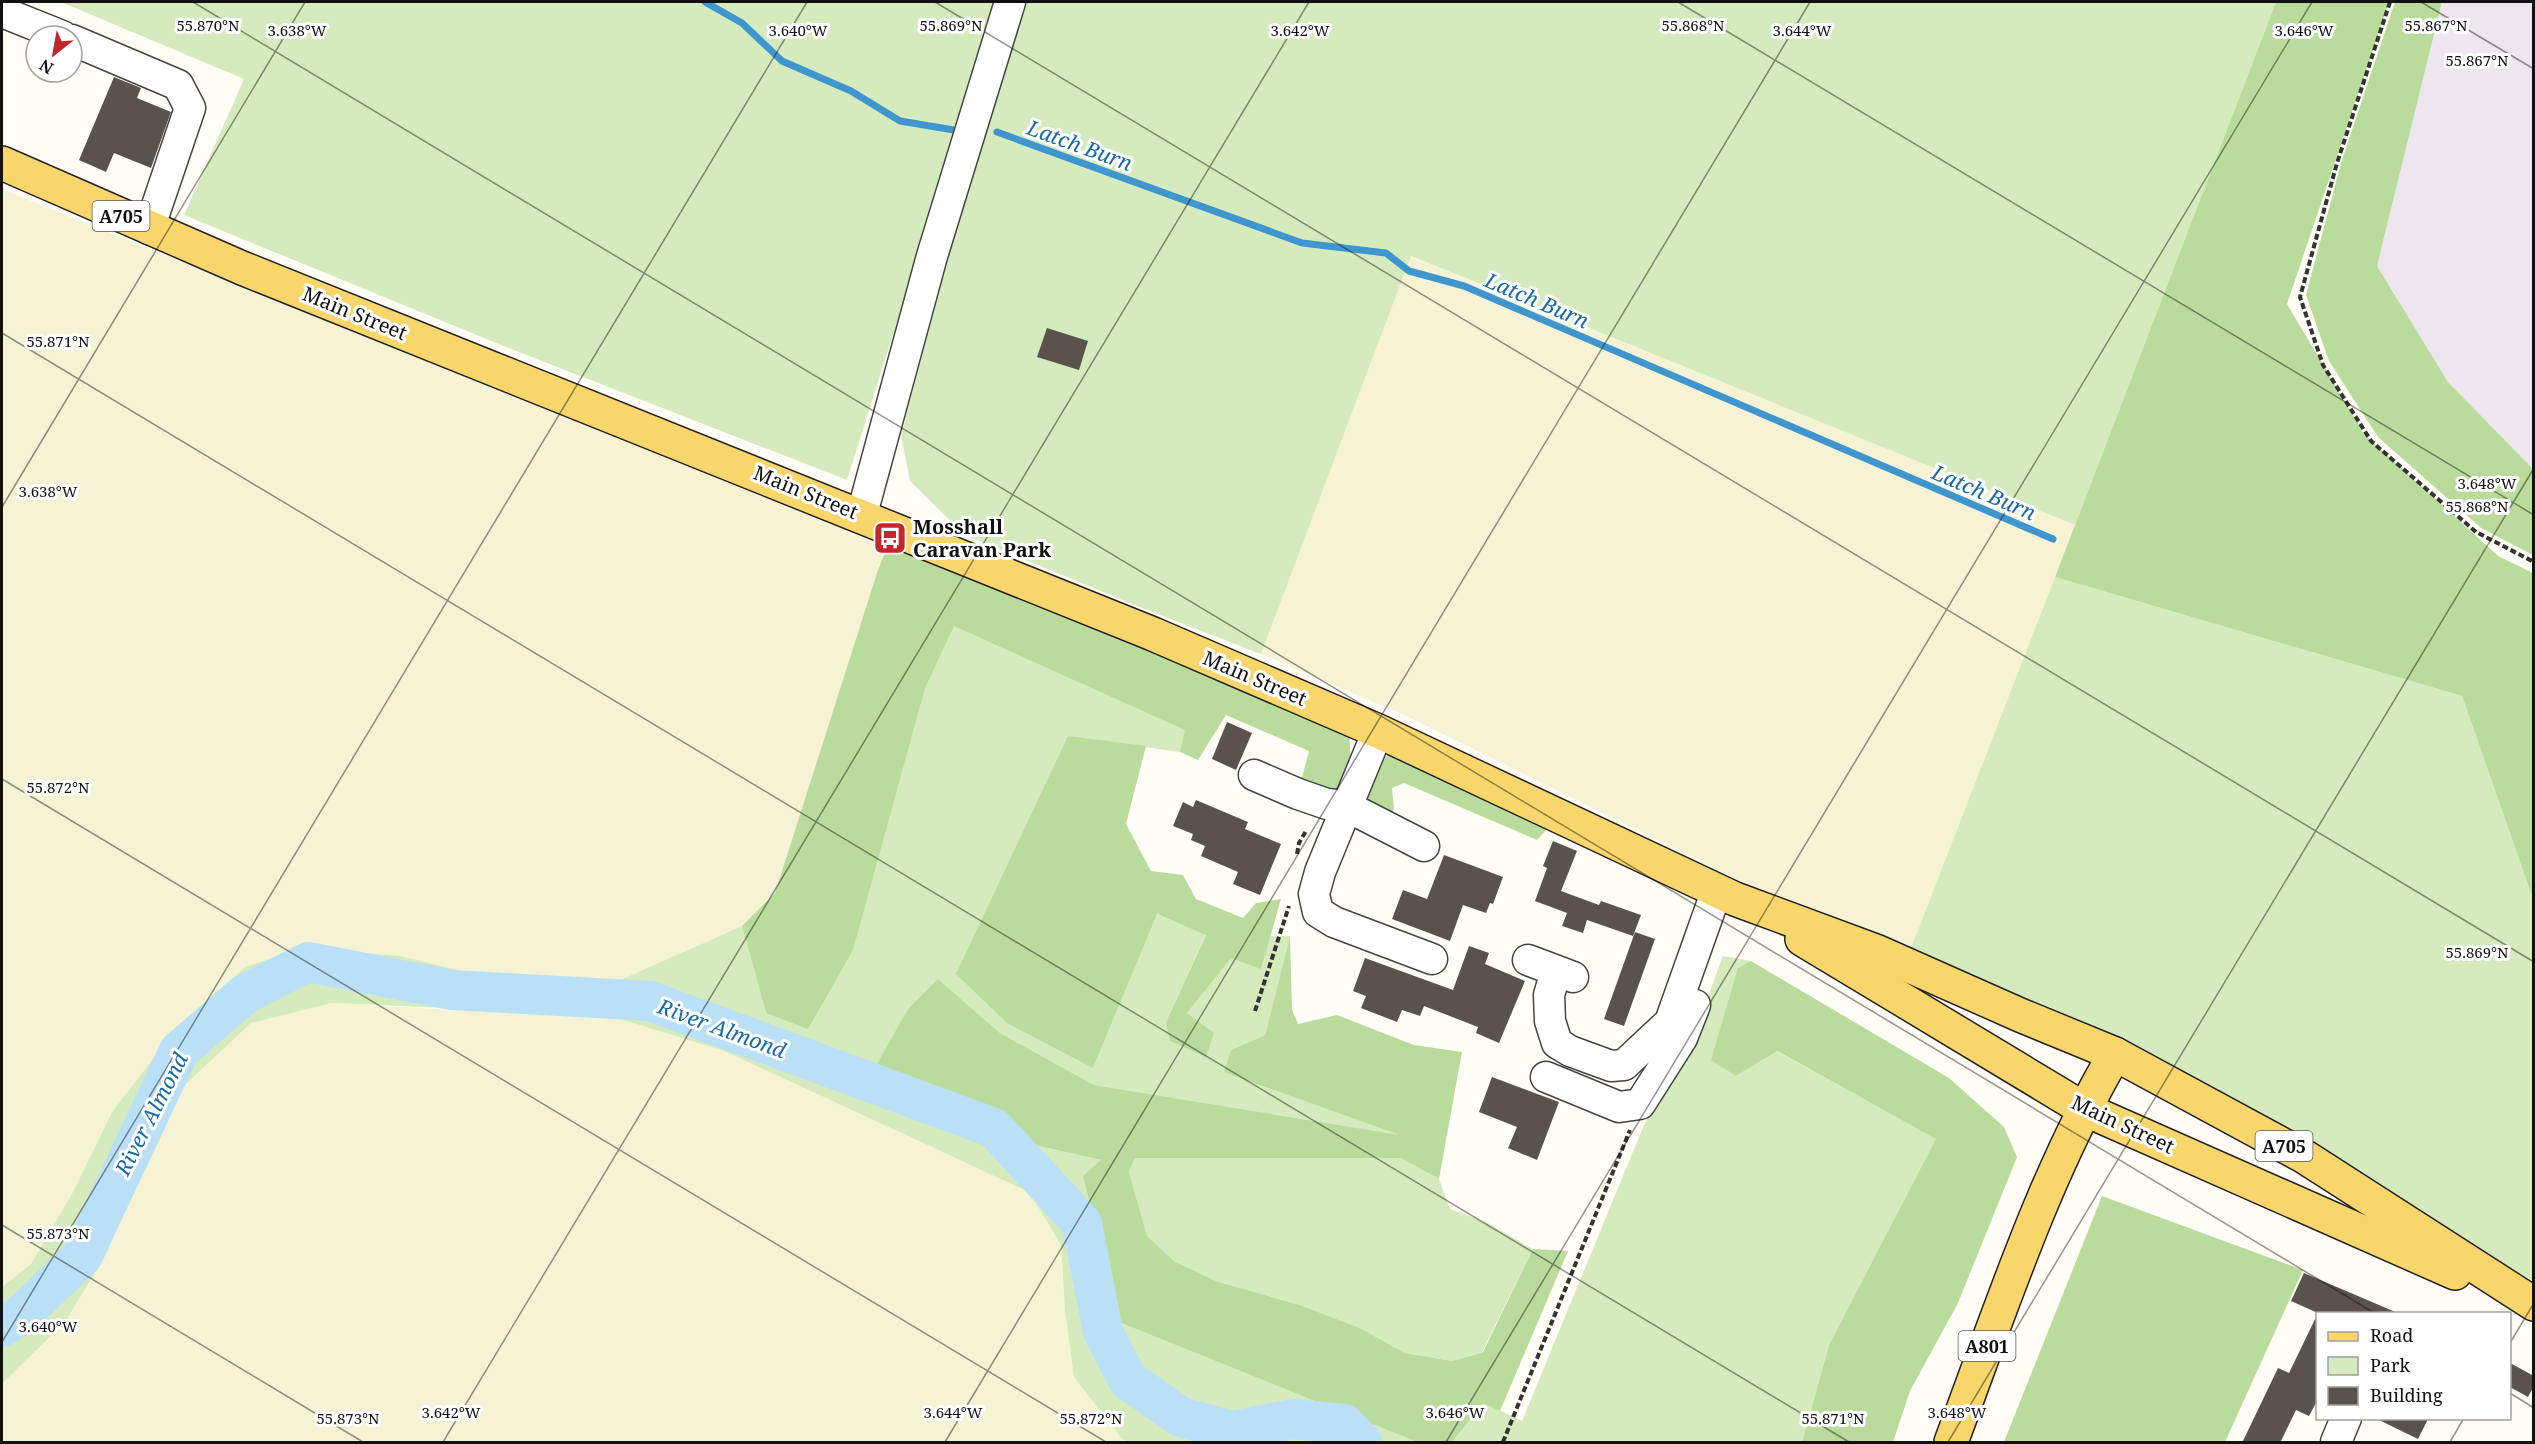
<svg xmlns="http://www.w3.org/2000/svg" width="2535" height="1444" font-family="'Noto Serif',serif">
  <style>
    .industrial { fill: #eee6ef }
    .farmland { fill: #f6f3d4 }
    .green { fill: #d5ebbd }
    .forest { fill: #b9dc9c }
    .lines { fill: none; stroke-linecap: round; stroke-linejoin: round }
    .stream { stroke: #3f96cf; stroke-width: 7 }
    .river { stroke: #b9e0f7; stroke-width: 40 }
    .building { fill: #5a524d }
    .minor-casing { stroke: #444; stroke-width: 33 }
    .major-casing { stroke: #222; stroke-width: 36 }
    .path { stroke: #333; stroke-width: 4; stroke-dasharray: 6 3; stroke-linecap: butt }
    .minor { stroke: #fff; stroke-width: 30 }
    .major { stroke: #f9d66b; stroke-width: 33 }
    .ticks { fill: none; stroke: #111; stroke-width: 1.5; stroke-opacity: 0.45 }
    .labels { text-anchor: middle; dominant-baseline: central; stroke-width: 6; stroke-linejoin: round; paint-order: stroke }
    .shield { fill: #fff; stroke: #585858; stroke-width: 1.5 }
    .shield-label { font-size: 18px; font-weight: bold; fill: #111 }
    .street-label { font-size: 20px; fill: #111; stroke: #fff }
    .poi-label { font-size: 20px; font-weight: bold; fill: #111; stroke: #fff; text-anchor: start }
    .water-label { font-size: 21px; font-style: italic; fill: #1768a6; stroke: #fff }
    .ticks-label { font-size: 15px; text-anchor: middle; fill: #111; stroke: #fff; stroke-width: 6; stroke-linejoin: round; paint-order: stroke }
  </style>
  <rect width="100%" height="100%" fill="#fffdf5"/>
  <path class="industrial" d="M 2442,2 L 2533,2 L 2533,469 L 2448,382 L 2377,266 Z"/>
  <g class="farmland">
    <path d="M 2,189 L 887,547 L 877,573 L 775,893 L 742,926 L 620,980 L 509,983 L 401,956 L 175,1032 L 112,1112 L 73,1192 L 31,1264 L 2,1287 Z"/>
    <path d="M 1410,256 L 2075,525 L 1911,948 L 1760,891 L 1411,718 L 1261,654 Z"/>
    <path d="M 331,1003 L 620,1019 L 724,1051 L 1029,1192 L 1061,1245 L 1065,1311 L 1074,1377 L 1122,1439 L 1129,1442 L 2,1442 L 2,1384 L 65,1322 L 155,1138 L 185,1085 L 251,1023 Z"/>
  </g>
  <g class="green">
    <path d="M 61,2 L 998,2 L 847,480 L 506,347 L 184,215 L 244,79 Z"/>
    <path d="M 1022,2 L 2276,2 L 2075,525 L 1411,256 L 1261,654 L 1132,604 L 965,535 L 910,481 L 901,435 L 963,200 Z"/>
    <path d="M 2055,577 L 2462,696 L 2533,899 L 2533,1281 L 2344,1169 L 2074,1022 L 1911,948 Z"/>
    <path d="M 954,625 L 1186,730 L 1180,752 L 1068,736 L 1093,1068 L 1156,914 L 1206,934 L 1166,1022 L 1187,1013 L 1231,957 L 1261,968 L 1270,936 L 1290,936 L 1265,1035 L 1231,1050 L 1405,1136 L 1094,1085 L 1000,1033 L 938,979 L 1026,1143 L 1101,1160 L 1121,1323 L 1417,1442 L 1129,1442 L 1122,1439 L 1074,1377 L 1065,1311 L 1061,1245 L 1029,1192 L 724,1051 L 620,1019 L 468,1009 L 331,1003 L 251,1023 L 185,1085 L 155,1138 L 105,1256 L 65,1322 L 2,1384 L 2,1287 L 31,1264 L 73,1192 L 112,1112 L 149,1064 L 175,1032 L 245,967 L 304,948 L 401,956 L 509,983 L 620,980 L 742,926 L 766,1013 Z"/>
    <path d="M 1723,956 L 1751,961 L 1738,968 L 1736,1076 L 1776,1051 L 1937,1139 L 1829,1345 L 1802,1442 L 1452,1442 L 1483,1402 L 1522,1421 L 1644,1125 L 1696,1029 Z"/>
    <path d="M 1135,1158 L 1401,1158 L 1439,1179 L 1450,1209 L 1486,1222 L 1533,1249 L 1482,1352 L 1452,1361 L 1405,1353 L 1360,1328 L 1300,1305 L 1216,1281 L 1174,1261 L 1147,1237 L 1129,1172 Z"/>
  </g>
  <g class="forest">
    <path d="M 2276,2 L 2389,2 L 2287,304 L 2364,434 L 2498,556 L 2533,573 L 2533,899 L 2462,696 L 2055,577 Z"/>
    <path d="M 2395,2 L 2442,2 L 2377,266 L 2448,382 L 2533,469 L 2533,555 L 2481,528 L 2378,437 L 2329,361 L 2306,295 L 2341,163 Z"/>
    <path d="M 887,547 L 1204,667 L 1349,732 L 1351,760 L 1334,796 L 1300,785 L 1309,751 L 1226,715 L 1198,760 L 1180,752 L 1185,730 L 954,626 L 925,688 L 853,950 L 808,1029 L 766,1013 L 742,926 L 775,893 L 877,573 Z"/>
    <path d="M 1068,736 L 1146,746 L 1126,824 L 1151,871 L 1183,875 L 1196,899 L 1243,918 L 1256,903 L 1281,899 L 1261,969 L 1231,958 L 1187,1013 L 1214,1033 L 1206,1057 L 1170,1041 L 1166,1022 L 1206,935 L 1157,914 L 1093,1068 L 1007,1023 L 956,974 Z"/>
    <path d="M 1388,755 L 1410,760 L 1547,829 L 1537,840 L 1404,783 L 1392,788 L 1394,809 L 1387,818 L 1366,801 L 1372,764 Z"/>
    <path d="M 1290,936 L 1292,1010 L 1298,1024 L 1337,1015 L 1414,1045 L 1462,1052 L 1439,1179 L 1401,1158 L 1135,1158 L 1129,1172 L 1147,1236 L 1174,1261 L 1216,1281 L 1300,1305 L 1360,1328 L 1405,1353 L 1452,1361 L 1483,1352 L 1533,1249 L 1568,1251 L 1500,1411 L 1483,1403 L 1452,1442 L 1417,1442 L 1121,1323 L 1083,1176 L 1101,1160 L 1026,1143 L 873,1071 L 908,1009 L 938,979 L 1000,1033 L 1094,1085 L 1400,1135 L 1224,1072 L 1231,1050 L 1265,1035 Z"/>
    <path d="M 1751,961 L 1949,1078 L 2004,1127 L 2017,1157 L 1958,1303 L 1910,1391 L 1893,1442 L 1802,1442 L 1829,1345 L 1936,1139 L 1777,1051 L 1736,1076 L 1711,1060 L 1738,968 Z"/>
    <path d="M 2102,1196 L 2303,1270 L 2225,1442 L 2004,1442 Z"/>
  </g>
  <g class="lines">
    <g class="stream">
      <path d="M 705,2 L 742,23 L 782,61 L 851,91 L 900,121 L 954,130"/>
      <path d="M 997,132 L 1302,243 L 1386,253 L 1409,271 L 1464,286 L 2053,539"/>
    </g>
    <path class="river" d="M 2,1327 L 20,1316 L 82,1257 L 179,1051 L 245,994 L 308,962 L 452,990 L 650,1001 L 994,1128 L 1082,1223 L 1103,1332 L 1128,1380 L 1181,1417 L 1232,1431 L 1293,1419 L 1344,1424 L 1362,1442"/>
  </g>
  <g class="building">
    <path d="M 114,77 L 141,88 L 137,98 L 171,112 L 151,168 L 114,153 L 106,172 L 79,160 Z"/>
    <path d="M 1047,328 L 1088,341 L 1079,370 L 1037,357 Z"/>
    <path d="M 1227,722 L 1252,733 L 1236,770 L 1212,759 Z"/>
    <path d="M 1196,800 L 1248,822 L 1245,829 L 1281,844 L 1260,895 L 1233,884 L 1238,872 L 1201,856 L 1205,846 L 1191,840 L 1193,834 L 1173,826 L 1183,802 L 1193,807 Z"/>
    <path d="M 1553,841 L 1577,851 L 1561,891 L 1599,905 L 1601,901 L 1641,915 L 1633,936 L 1587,920 L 1583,933 L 1562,926 L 1567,913 L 1535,901 L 1547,868 L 1543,866 Z"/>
    <path d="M 1444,855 L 1503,877 L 1493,904 L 1490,903 L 1486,913 L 1463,905 L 1450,941 L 1392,919 L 1403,890 L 1427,899 Z"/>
    <path d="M 1635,932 L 1655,939 L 1624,1026 L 1604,1019 Z"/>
    <path d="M 1469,946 L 1489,953 L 1485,964 L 1525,981 L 1499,1043 L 1476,1033 L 1478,1027 L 1424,1006 L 1420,1016 L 1402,1010 L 1397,1022 L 1361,1008 L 1366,996 L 1353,991 L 1365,958 L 1453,990 Z"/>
    <path d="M 1492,1077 L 1559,1102 L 1537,1160 L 1508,1148 L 1517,1127 L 1479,1112 Z"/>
    <path d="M 2304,1273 L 2400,1314 L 2320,1314 L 2291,1301 Z"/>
    <path d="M 2318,1313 L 2318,1399 L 2309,1416 L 2296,1410 L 2280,1443 L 2242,1443 L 2278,1368 L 2289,1373 Z"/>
    <path d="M 2510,1363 L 2534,1376 L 2534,1386 L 2528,1397 L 2510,1387 Z"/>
    <path d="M 2377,1419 L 2428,1419 L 2418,1439 Z"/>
  </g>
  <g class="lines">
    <g class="minor-casing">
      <g id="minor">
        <path d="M 2,12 L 62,36"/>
        <path d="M 72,40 L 178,85 L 190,108 L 149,229"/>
        <path d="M 862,514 L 932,256 L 1010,2"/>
        <path d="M 1378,731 L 1320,872 L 1314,894 L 1318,912 L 1334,922 L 1432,959"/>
        <path d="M 1254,775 L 1298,794 L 1327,804 L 1346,806 L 1424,846"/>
        <path d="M 1528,960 L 1573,977"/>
        <path d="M 1556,971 L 1549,995 L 1550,1021 L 1557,1043 L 1570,1051 L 1611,1066 L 1624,1065 L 1670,1022 L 1717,890"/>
        <path d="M 1546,1077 L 1619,1107 L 1640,1104 L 1682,1038 L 1695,1005"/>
        <path d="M 2336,1442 L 2346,1418"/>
      </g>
    </g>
    <g class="major-casing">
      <g id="major">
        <path d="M 2,163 L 242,268 L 1153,634 L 1378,731 L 1735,899 L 1878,952 L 2020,1015 L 2115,1054 L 2305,1157 L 2534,1304"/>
        <path d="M 1802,939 L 2084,1109 L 2455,1273"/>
        <path d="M 1951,1442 C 2000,1312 2044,1175 2115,1054"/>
      </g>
    </g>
    <g class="path">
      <path d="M 2390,2 L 2337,163 L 2300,297 L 2323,365 L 2371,441 L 2476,532 L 2534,562"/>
      <path d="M 1297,854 L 1299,843 L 1306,831"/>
      <path d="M 1255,1011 L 1289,906"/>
      <path d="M 1503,1442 L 1630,1130"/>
    </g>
    <use href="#minor" class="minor"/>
    <use href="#major" class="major"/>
  </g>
  <path class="ticks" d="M 193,2 L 2376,1314M 935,2 L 2534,962M 1678,2 L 2534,515M 2421,2 L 2534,69M 2,333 L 1849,1442M 2,507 L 305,2M 2,779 L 1106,1442M 2,1225 L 363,1442M 2,1342 L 807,2M 2510,1343 L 2534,1303M 2510,1393 L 2534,1408M 443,1442 L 1309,2M 945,1442 L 1810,2M 1446,1442 L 2312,2M 1948,1442 L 2534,468M 2450,1442 L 2464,1418"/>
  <defs>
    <g id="bus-square" transform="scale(1.725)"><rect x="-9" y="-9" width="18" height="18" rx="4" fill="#c4262e" stroke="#fff"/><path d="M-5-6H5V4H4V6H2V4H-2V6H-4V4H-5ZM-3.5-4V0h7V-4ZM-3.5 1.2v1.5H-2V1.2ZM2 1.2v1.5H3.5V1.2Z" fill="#fff"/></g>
  </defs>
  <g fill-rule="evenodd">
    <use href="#bus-square" x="890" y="538"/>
  </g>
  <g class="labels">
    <g class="shield">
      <rect x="92.5" y="201" width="57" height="30" rx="4.5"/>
      <rect x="2255.5" y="1131" width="57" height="30" rx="4.5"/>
      <rect x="1958.5" y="1331" width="57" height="30" rx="4.5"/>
    </g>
    <g class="shield-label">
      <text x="121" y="216">A705</text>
      <text x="2284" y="1146">A705</text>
      <text x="1987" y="1346">A801</text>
    </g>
    <g class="street-label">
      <text transform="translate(355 313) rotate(22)">Main Street</text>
      <text transform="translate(806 492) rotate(22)">Main Street</text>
      <text transform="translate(1255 678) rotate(23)">Main Street</text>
      <text transform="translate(2123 1124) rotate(25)">Main Street</text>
    </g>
    <g class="poi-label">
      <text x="913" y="526">Mosshall<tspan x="913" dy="23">Caravan Park</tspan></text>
    </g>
    <g class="water-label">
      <text transform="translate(1080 145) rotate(20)">Latch Burn</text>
      <text transform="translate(1537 300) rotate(23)">Latch Burn</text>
      <text transform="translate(1984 492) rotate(23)">Latch Burn</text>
      <text transform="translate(722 1028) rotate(20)">River Almond</text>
      <text transform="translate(151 1114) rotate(-63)">River Almond</text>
    </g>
  </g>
  <g class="ticks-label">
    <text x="2436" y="31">55.867°N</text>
    <text x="208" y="31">55.870°N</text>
    <text x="951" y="31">55.869°N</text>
    <text x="1693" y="31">55.868°N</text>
    <text x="1300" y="36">3.642°W</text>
    <text x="1802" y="36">3.644°W</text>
    <text x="2304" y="36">3.646°W</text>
    <text x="297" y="36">3.638°W</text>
    <text x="798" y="36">3.640°W</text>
    <text x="2477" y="66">55.867°N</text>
    <text x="58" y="347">55.871°N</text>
    <text x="2487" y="489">3.648°W</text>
    <text x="48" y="497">3.638°W</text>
    <text x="2477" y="512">55.868°N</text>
    <text x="58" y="793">55.872°N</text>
    <text x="2477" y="958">55.869°N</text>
    <text x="58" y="1239">55.873°N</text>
    <text x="48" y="1332">3.640°W</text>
    <text x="451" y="1418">3.642°W</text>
    <text x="953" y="1418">3.644°W</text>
    <text x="1455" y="1418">3.646°W</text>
    <text x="1957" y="1418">3.648°W</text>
    <text x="348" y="1424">55.873°N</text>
    <text x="1091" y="1424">55.872°N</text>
    <text x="1833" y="1424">55.871°N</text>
  </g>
  <rect width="2535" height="1444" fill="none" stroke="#111111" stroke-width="6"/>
  <rect x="2316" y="1312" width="195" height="108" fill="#ffffff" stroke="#a0a0a0" stroke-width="1.5"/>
  <rect x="2328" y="1332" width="30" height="9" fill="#f9d66b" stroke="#a0a0a0" stroke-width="1.5"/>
  <text x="2370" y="1342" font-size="18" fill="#111111">Road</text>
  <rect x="2328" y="1357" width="30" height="18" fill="#d5ebbd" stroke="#a0a0a0" stroke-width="1.5"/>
  <text x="2370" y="1372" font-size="18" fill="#111111">Park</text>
  <rect x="2328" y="1387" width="30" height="18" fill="#5a524d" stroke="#a0a0a0" stroke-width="1.5"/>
  <text x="2370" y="1402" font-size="18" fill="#111111">Building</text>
  <g transform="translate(54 54) rotate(211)"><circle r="28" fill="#ffffff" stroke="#a0a0a0" stroke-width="1.5"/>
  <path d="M0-4.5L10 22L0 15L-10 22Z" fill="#c4262e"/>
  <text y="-9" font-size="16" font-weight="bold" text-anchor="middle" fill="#111111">N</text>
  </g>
</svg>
